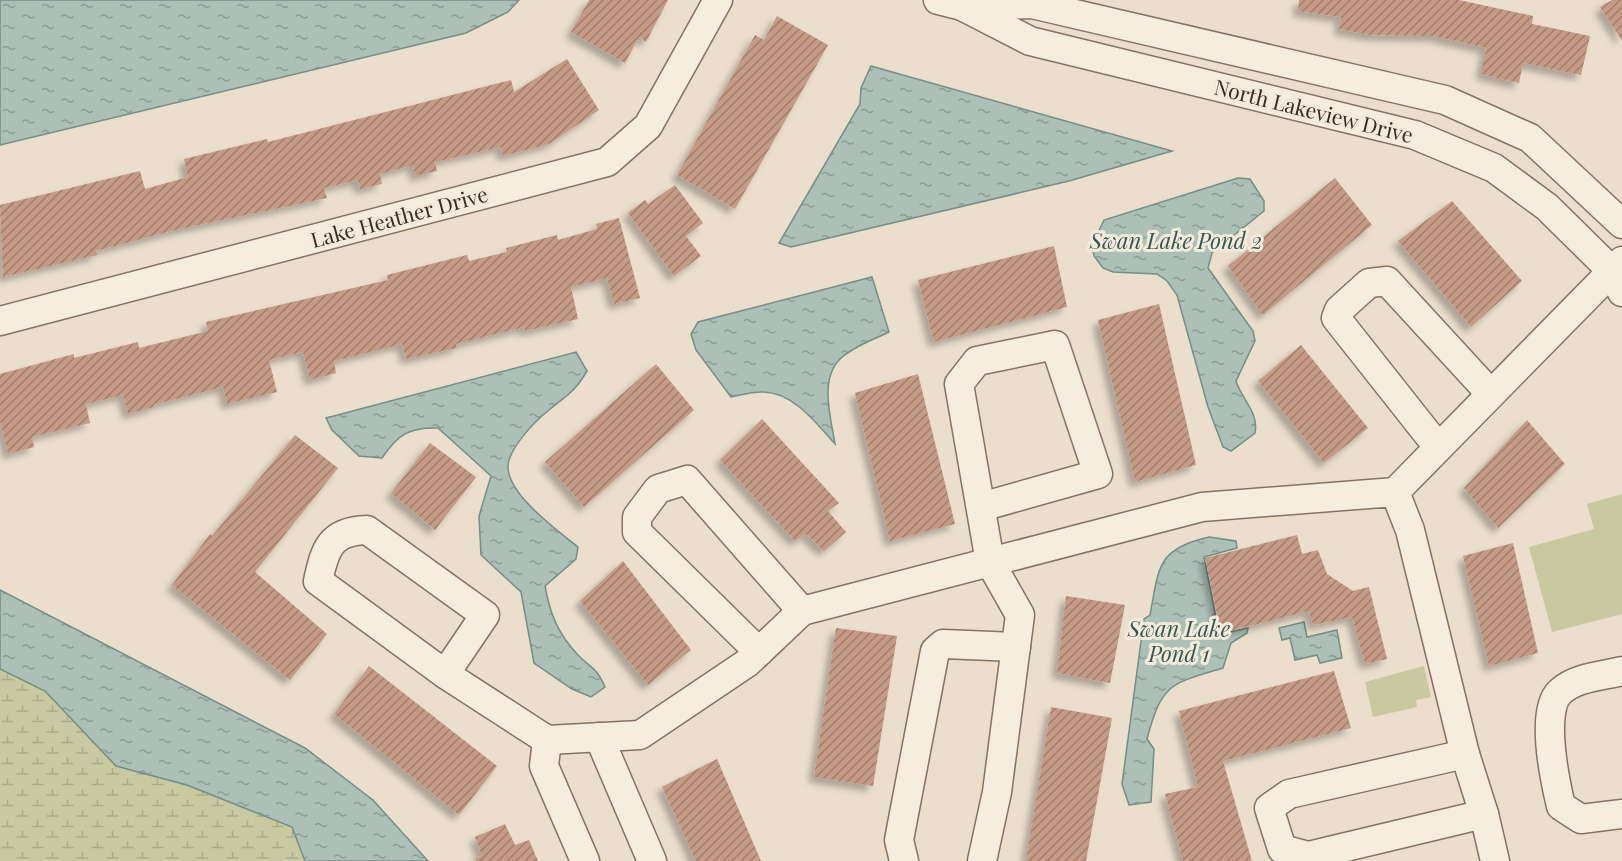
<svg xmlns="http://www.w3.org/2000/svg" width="1622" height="861" font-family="'Playfair Display',serif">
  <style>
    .wetland { fill: url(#wetland-marsh) }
    .park { fill: #c8c8a1 }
    .water { fill: url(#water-ripples); stroke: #738e85; stroke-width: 1.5 }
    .building { fill: url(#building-hatch); filter: url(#shadow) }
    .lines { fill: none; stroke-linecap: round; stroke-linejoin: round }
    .minor-casing { stroke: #867162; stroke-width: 31 }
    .minor { stroke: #f6eddf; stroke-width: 28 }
    .labels { text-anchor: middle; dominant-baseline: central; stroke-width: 6; stroke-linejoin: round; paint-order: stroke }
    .street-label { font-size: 21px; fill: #392b23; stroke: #f3eadb }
    .water-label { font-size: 22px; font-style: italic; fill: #345751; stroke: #f3eadb }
  </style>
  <defs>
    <pattern id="wetland-marsh" width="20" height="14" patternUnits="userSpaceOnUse" patternTransform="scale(1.5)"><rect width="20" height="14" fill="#c8c8a1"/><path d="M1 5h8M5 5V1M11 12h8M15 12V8" fill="none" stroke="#adac8a"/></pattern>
    <pattern id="water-ripples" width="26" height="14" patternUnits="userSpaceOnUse" patternTransform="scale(1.5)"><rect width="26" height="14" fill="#acc0b8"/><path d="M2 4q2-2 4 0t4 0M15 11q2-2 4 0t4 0" fill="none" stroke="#8d9c95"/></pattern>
    <pattern id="building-hatch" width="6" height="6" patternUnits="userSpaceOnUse" patternTransform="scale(1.5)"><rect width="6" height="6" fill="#c59a86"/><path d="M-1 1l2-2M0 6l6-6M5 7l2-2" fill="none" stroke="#a17e6d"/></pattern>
    <filter id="shadow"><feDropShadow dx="-5.5" dy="5.5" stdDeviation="3" flood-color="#0004"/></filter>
  </defs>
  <rect width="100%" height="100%" fill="#ebdecc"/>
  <path class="wetland" d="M 0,669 L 45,691 L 116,766 L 187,785 L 292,827 L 305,861 L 0,861 Z"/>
  <g class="park">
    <path d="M 1622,494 L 1622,614 L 1552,632 L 1529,547 L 1594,529 L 1587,504 Z"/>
    <path d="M 1424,666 L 1431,697 L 1416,700 L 1417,707 L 1373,717 L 1365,682 Z"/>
  </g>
  <g class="water">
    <path d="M 0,0 L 519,0 L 508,12 L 466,33 L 0,145 Z"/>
    <path d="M 871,66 L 1172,151 L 1069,181 L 791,247 L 779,243 L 860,104 L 861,88 Z"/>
    <path d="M 1238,178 L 1250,179 L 1264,201 L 1264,211 L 1212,253 L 1208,268 L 1253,331 L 1255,341 L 1236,381 C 1242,400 1259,412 1255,433 L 1231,451 L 1223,447 L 1208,407 L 1177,295 L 1167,281 L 1157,274 L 1113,272 L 1103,268 L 1094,256 L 1092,245 L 1104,220 Z"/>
    <path d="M 872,277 L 889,332 C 875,339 852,347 840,359 C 819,380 831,418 835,444 C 816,423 794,393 764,392 C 753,391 741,395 731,397 L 696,350 L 691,334 L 698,322 Z"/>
    <path d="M 576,352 L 587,371 C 574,393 568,394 549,410 C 535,421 506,451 508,469 C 511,497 557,530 578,547 L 576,559 L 545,586 C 550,614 558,634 578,655 C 591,669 596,666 605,687 L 591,697 L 572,689 L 534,663 L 521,592 L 481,555 L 479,516 L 491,476 L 438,428 C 410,427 398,434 382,458 L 359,456 L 332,430 L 326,418 Z"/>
    <path d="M 1209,537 L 1236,541 L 1237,548 L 1204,557 L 1218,628 L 1226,633 L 1248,628 L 1247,633 L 1231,643 L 1223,668 C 1170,684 1162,683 1147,739 L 1154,749 L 1151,802 L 1129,805 L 1122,784 L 1144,619 L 1150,615 C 1159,568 1156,549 1209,537 Z"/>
    <path d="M 0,590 L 305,748 L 373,800 L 428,861 L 305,861 L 292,827 L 187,785 L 116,766 L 45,691 L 0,669 Z"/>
    <path d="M 1304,622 L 1307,637 L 1337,630 L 1342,658 L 1320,663 L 1317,655 L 1295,660 L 1290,638 L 1282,640 L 1279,628 Z"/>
  </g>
  <g class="building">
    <path d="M 589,0 L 668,0 L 646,42 L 639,37 L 625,63 L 571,32 Z"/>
    <path d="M 1299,0 L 1459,0 L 1533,16 L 1532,24 L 1590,36 L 1581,75 L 1523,63 L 1519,83 L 1481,74 L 1486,48 L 1433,36 L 1370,35 L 1339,29 L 1341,17 L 1298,11 Z"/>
    <path d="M 1612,0 L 1622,0 L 1622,41 L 1600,7 Z"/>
    <path d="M 777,16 L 828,45 L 735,209 L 677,175 L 755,35 L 764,40 Z"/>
    <path d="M 567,59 L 599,110 L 549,144 L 503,156 L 501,147 L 435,162 L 437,171 L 415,176 L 413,165 L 380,174 L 382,184 L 360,189 L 358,180 L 324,188 L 327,198 L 175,230 L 96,251 L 97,255 L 3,277 L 0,205 L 140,171 L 145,189 L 188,177 L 184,159 L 267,139 L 268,142 L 511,80 L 514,92 Z"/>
    <path d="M 1335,178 L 1372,225 L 1263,315 L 1228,266 Z"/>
    <path d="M 675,185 L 703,223 L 686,236 L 701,256 L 674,276 L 628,213 L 645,200 L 648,204 Z"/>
    <path d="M 1452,201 L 1522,281 L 1471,327 L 1398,241 Z"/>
    <path d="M 619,218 L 640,298 L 614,304 L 607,278 L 571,287 L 578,319 L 525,331 L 524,327 L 456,344 L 457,348 L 406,359 L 402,344 L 334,361 L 336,373 L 310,380 L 303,352 L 269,360 L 277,392 L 227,404 L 223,387 L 153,405 L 154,407 L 128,414 L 123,395 L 86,404 L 90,423 L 32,437 L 34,447 L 8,454 L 0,421 L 0,374 L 74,354 L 74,358 L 138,342 L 139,348 L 208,331 L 206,322 L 388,280 L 387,275 L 467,255 L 469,261 L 507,252 L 506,248 L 557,235 L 558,240 L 597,229 L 596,224 Z"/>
    <path d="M 1054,246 L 1067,307 L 934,342 L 918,280 Z"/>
    <path d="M 1159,304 L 1196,465 L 1135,482 L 1098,320 Z"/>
    <path d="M 1301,345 L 1368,428 L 1324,463 L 1258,381 Z"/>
    <path d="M 656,364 L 694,410 L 584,507 L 545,462 Z"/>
    <path d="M 918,374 L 955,524 L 890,541 L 855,393 Z"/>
    <path d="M 762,419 L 839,503 L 828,511 L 846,532 L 824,551 L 806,534 L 795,541 L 720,460 Z"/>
    <path d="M 1527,420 L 1565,464 L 1498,528 L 1464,488 Z"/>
    <path d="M 295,435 L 338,468 L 255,572 L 327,634 L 290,680 L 172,585 L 210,534 L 212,536 Z"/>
    <path d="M 430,443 L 476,477 L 435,530 L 391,493 Z"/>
    <path d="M 1297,535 L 1302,554 L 1318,550 L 1327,574 L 1353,591 L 1369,587 L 1387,659 L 1365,664 L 1352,617 L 1313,625 L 1309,611 L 1226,632 L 1220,628 L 1205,558 Z"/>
    <path d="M 1513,543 L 1538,653 L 1489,666 L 1463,556 Z"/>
    <path d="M 623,561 L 691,650 L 648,685 L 580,601 Z"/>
    <path d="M 1066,596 L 1125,605 L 1110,683 L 1057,673 Z"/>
    <path d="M 836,628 L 897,636 L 873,786 L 814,777 Z"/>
    <path d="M 369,666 L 497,766 L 459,815 L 334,714 Z"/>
    <path d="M 1334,671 L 1351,728 L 1223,761 L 1252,861 L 1183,861 L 1165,794 L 1198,787 L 1179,711 Z"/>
    <path d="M 1051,707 L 1112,718 L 1086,861 L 1026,861 Z"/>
    <path d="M 717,759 L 761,861 L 696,861 L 662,787 Z"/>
    <path d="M 505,824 L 515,845 L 529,840 L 538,861 L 476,861 L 475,858 L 482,856 L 475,837 Z"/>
  </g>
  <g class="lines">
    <g class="minor-casing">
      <g id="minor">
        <path d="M 938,0 L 962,6 L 1032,4 L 1445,100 L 1530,138 L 1622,224"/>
        <path d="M 962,6 L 1030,41 L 1415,135 L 1494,168 L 1547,207 L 1611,270 L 1622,292"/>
        <path d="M 0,321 L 607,162 L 648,126 L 718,0"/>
        <path d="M 1438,447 L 1336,318 L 1339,310 L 1369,283 L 1387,281 L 1490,393"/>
        <path d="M 1395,492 L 1622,261"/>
        <path d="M 981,507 L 1098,474 L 1055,345 L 977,361 L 959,384 L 990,562 L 1020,615 L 997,792 L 982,861"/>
        <path d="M 759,652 L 637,532 L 637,517 L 658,489 L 687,480 L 802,611"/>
        <path d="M 1622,671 C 1602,676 1576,677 1560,692 C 1540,710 1555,781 1561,806 L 1581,819 L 1622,814"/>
        <path d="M 445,674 L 485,615 L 367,530 C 330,531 325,549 318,581 L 445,674 L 547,740 L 640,735 L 747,663 L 802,611 L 1202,507 L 1395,492 L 1410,530 L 1465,754 L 1289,794 L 1269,808 L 1282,849 L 1308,856 L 1484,814 L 1495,861"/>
        <path d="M 599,737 L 652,861"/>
        <path d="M 547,740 L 544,766 L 585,861"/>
        <path d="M 1465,754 L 1484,814"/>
        <path d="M 904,861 L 899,840 L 935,651 L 943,644 L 1016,647"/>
      </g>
    </g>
    <use href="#minor" class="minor"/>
  </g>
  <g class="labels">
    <g class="street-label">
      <text transform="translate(1314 110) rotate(14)">North Lakeview Drive</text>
      <text transform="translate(399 216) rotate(-15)">Lake Heather Drive</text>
    </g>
    <g class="water-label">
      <text x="1176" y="240">Swan Lake Pond 2</text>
      <text x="1179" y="628">Swan Lake<tspan x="1179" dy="25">Pond 1</tspan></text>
    </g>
  </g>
</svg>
